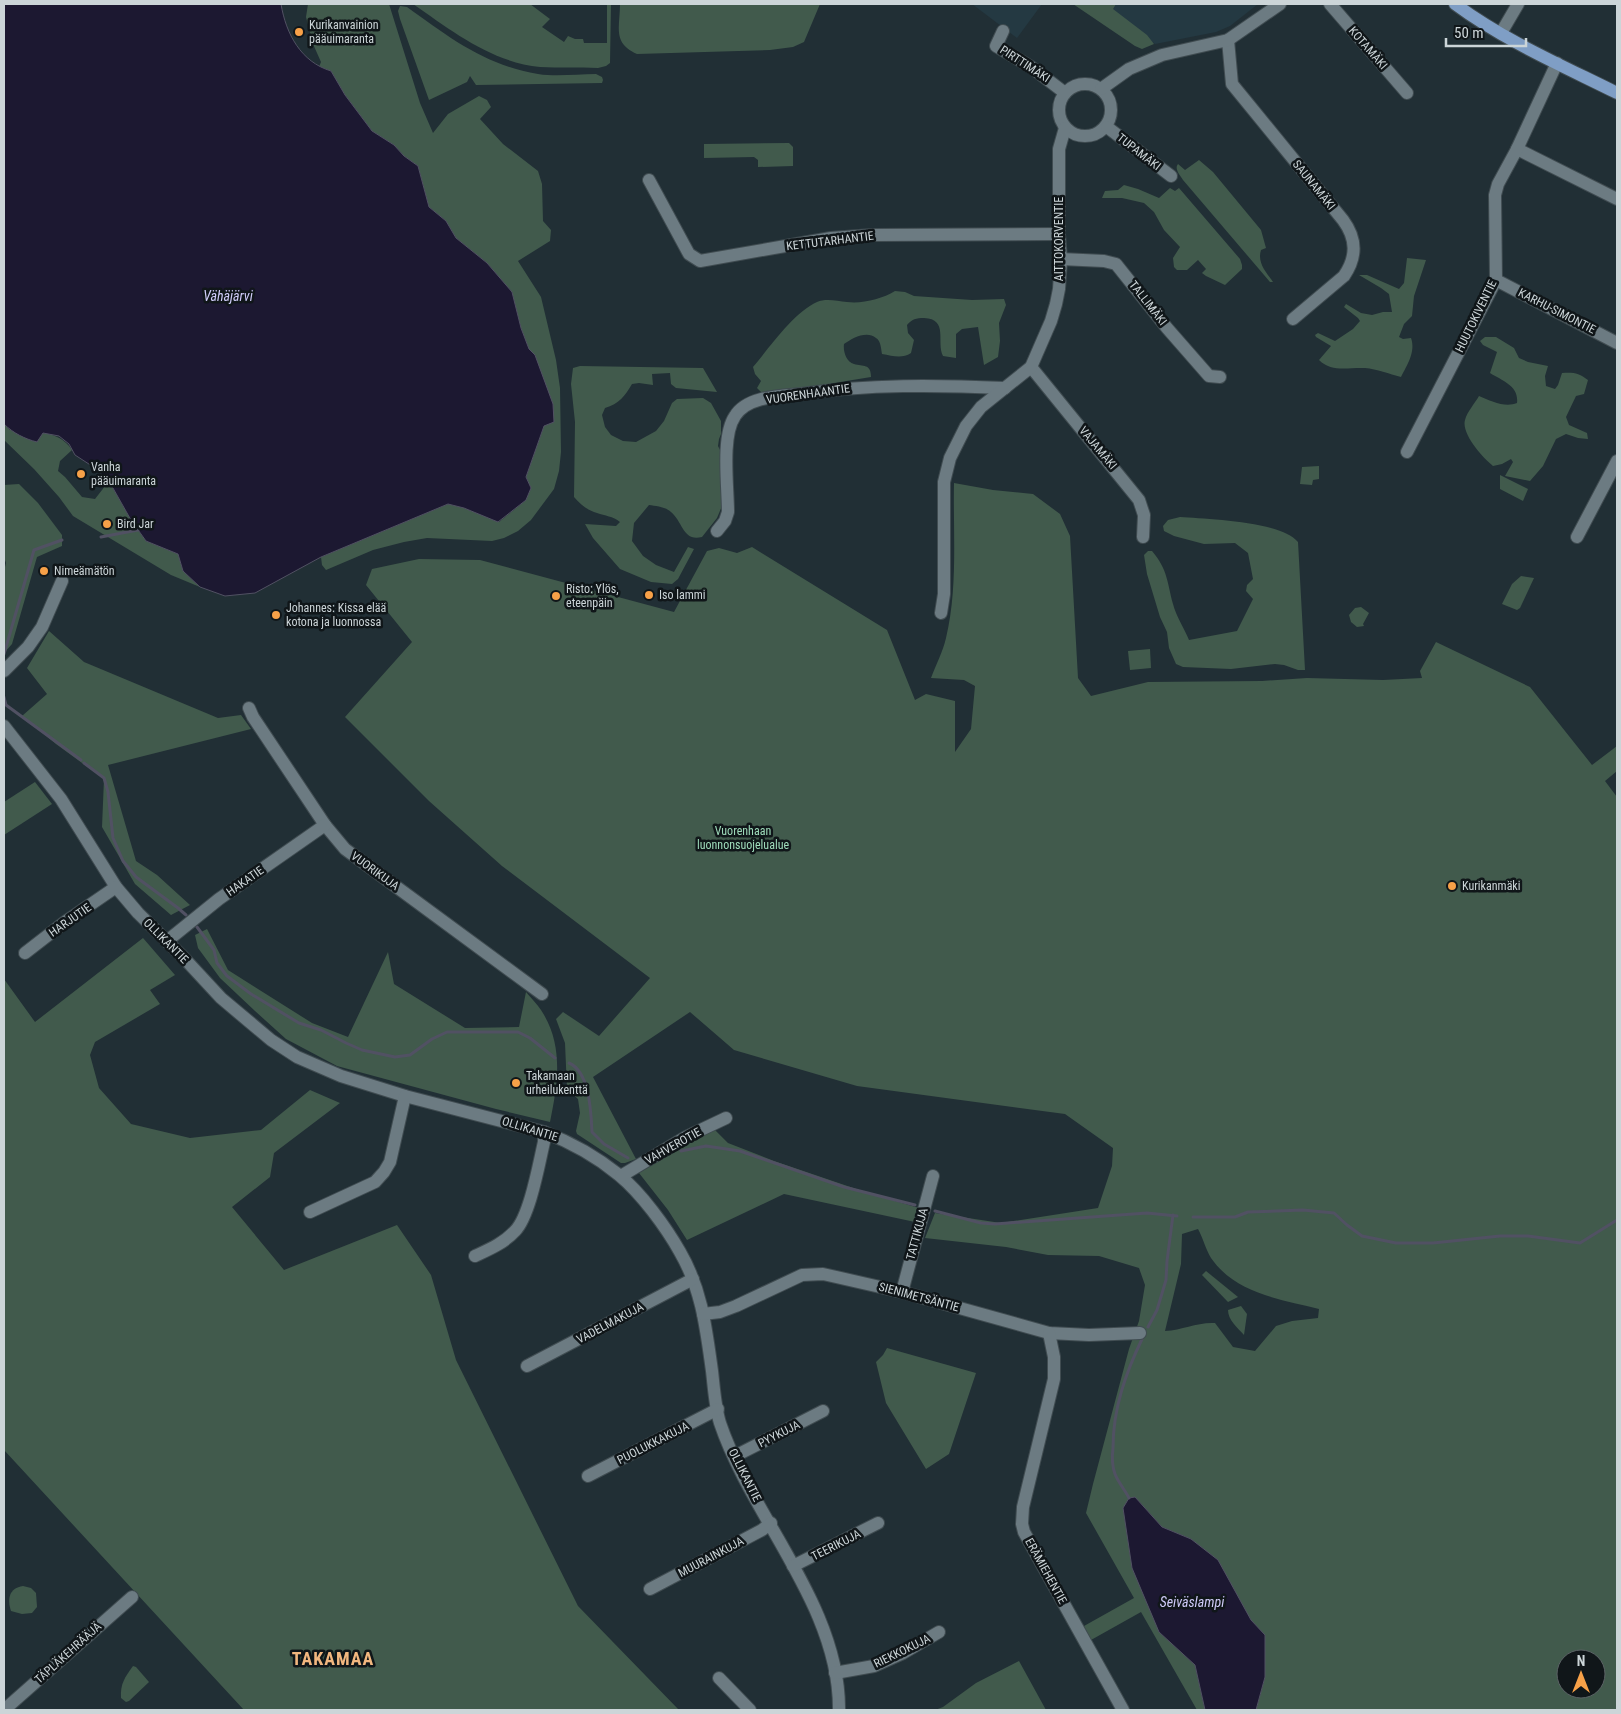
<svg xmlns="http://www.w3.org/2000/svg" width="1621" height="1714" font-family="'Roboto Condensed',sans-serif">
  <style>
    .built { fill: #243942 }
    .green { fill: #415a4c; fill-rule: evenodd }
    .water { fill: #1c1831; stroke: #515163 }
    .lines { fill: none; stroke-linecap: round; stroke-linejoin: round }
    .stream { stroke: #515163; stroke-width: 3 }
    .minor-casing { stroke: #404c51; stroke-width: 14 }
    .major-casing { stroke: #404c51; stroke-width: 14 }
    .minor { stroke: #6c7b82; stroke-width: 12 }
    .major { stroke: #7f9ec5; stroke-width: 12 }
    .poi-dot { fill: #f7a148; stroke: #101619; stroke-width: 2 }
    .labels { text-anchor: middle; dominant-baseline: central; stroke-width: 5; stroke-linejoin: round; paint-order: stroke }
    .poi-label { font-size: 12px; fill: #ccd5d8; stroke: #101619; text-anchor: start }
    .street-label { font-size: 12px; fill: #ccd5d8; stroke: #101619 }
    .park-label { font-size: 12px; fill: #9fdcbb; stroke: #101619 }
    .water-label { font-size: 14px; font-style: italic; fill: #d0ccf9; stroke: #101619 }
    .district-label { font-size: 18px; font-weight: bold; letter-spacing: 1px; fill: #f2b77f; stroke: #101619 }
  </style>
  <rect width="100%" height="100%" fill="#212f35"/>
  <g class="built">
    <path d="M 972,4 L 1042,4 L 1017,38 Z"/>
    <path d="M 1104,4 L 1258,4 L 1230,26 L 1216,32 L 1155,44 Z"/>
  </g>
  <g class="green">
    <path d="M 308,4 L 389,4 L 420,103 L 433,133 L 448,114 L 479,96 L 487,100 L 491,107 L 480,119 L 503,144 L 538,171 L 542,184 L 543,221 L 551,230 L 550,241 L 518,261 L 541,297 L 556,360 L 560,388 L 561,452 L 559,471 L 554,489 L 531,520 L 518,531 L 504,538 L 492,541 L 427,538 L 404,542 L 373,550 L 326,570 L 322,565 L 321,557 L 448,504 L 464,508 L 499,522 L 526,500 L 531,488 L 526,477 L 544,426 L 535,355 L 529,349 L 521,328 L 512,292 L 487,263 L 456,238 L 446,221 L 429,207 L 418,166 L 404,156 L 394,145 L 372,131 L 345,95 L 331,71 L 319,67 L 321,62 L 313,44 L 306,17 Z"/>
    <path d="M 413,4 L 530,4 L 550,19 L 542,27 L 564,42 L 568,36 L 575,39 L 583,39 L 584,43 L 607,43 L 607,4 L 611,4 L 610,63 L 606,66 L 598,68 C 579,67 559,68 540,67 C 491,62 452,31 413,4 Z"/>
    <path d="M 620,4 L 820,4 L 804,42 L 793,47 L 770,50 L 637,54 C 612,43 620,27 620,4 Z"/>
    <path d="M 1073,4 L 1116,4 L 1113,9 L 1147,35 L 1154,44 L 1142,49 L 1135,46 Z"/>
    <path d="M 400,6 L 407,7 C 450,38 485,65 538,74 C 557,77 577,74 596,74 L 602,77 L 603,80 L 602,83 L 476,85 L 470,76 L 467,82 L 429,100 L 400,19 L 398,11 Z"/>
    <path d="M 789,143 L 793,147 L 793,166 L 758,167 L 758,160 L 754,157 L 704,158 L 704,144 Z"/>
    <path d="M 1199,160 L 1213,172 L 1261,230 L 1266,248 L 1261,250 C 1257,263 1266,272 1273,282 L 1270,282 L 1183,180 C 1180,175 1174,169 1178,164 L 1185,170 Z"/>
    <path d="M 1124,185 L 1138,189 L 1159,198 L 1170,188 L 1175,191 L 1179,188 L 1240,259 L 1242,265 L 1242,269 L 1225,285 L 1206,276 L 1202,273 L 1206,269 L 1198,260 L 1187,270 L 1177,270 L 1174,267 L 1173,258 L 1180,247 L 1164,230 L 1154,212 L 1144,203 L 1122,198 L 1102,198 L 1105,191 L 1118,190 Z"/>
    <path d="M 1407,258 L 1426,260 L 1414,296 L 1412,316 L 1404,324 L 1399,337 L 1403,339 L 1411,338 C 1416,352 1407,365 1401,377 C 1389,374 1377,369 1365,368 C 1349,367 1332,373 1319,360 L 1331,346 L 1316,337 L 1315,335 L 1318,333 L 1335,341 L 1353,329 L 1360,321 L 1358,318 L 1344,307 L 1346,304 L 1361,313 L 1372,315 L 1383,312 L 1392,312 L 1389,294 L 1381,288 L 1359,275 L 1367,275 L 1399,289 L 1404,283 Z"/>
    <path d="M 895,291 L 905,292 L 914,296 L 972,300 L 1004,299 L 1006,305 L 999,323 L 1000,341 L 998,357 L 984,365 L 978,327 L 962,329 L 956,334 L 956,358 L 943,356 C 936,342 949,319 924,318 C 916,318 912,319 907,325 L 908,333 L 914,340 L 911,353 C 902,359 893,356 882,354 C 881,349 881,341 876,338 C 867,330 852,338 844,344 C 843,351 846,362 854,364 C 863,367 871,363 871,377 L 779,392 L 761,392 L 757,388 L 761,381 L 755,374 L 753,367 C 769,348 794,312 817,302 C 826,298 837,301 847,302 C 862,304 882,299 895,291 Z"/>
    <path d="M 1485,337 L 1496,337 L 1514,348 L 1519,358 L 1528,362 L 1548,366 L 1545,376 L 1546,386 L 1555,389 L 1558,385 L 1562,373 C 1573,372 1579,373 1588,380 L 1584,394 L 1576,396 L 1566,417 L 1569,425 L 1587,433 L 1588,439 L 1578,438 L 1566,434 L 1556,439 L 1543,466 L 1530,481 L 1505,476 L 1513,462 L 1511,459 L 1502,464 L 1493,466 C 1483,458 1461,434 1465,420 C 1467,412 1475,403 1479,396 C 1491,401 1505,408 1517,403 C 1519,386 1503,381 1490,373 L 1497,352 L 1483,345 L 1480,341 Z"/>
    <path d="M 580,366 L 703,368 L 717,392 L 676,388 L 671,384 L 670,373 L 652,374 L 653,385 L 639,383 L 632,384 C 625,396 619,404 605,408 L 602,415 L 605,427 L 611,435 L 623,441 L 636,442 L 656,431 L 664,421 L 672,403 L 677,399 L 703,398 L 711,403 L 721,421 L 721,434 L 719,439 L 718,446 L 721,452 L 722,506 L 717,518 L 702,537 C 683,542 683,522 671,512 C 666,507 656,506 649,505 L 634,523 L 632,541 L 643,556 L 656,565 L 674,572 L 688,547 L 694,549 L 678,579 L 672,584 L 651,582 L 620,569 L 593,538 L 585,524 L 616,526 L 620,522 C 613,516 605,516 597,513 C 587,510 581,505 574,497 L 575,422 L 571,384 L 573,368 Z"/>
    <path d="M 4,424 L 10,430 C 31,432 59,429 72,450 L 60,461 L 58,471 L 65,477 L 82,497 L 95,499 L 109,481 L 131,520 L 146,541 L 178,554 L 183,571 L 200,587 L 171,575 L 73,516 L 59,497 L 34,469 L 4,440 Z"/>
    <path d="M 1319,466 L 1319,479 L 1313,480 L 1312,485 L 1300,484 L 1302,467 Z"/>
    <path d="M 1500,475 L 1528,489 L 1523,501 L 1500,489 Z"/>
    <path d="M 954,483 L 993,490 L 1033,494 L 1060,514 L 1070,536 L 1078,678 L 1091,696 L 1148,682 L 1262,681 L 1307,678 L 1383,680 L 1422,678 L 1420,671 L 1436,642 L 1530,687 L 1592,765 L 1617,746 L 1617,771 L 1605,781 L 1617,797 L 1617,1710 L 1256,1710 L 1265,1677 L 1264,1635 L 1251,1620 L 1191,1539 L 1162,1527 L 1135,1497 L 1159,1632 L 1195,1665 L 1205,1710 L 1197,1710 L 1141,1612 L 1091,1640 L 1084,1626 L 1134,1598 L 1086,1513 L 1093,1484 L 1129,1349 L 1139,1321 L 1145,1285 L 1139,1268 L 1099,1256 L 1048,1255 L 1006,1247 L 925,1238 L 935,1213 L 1001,1223 L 1098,1208 L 1112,1166 L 1113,1148 L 1065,1114 L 857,1086 L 734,1050 L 690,1012 L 593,1077 L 636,1159 L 625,1163 L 621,1163 L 577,1134 L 576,1131 L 580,1113 L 578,1099 L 567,1089 L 565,1043 L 556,1019 L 563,1012 L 599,1036 L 650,978 L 502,866 L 429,801 L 345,717 L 412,642 L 366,585 L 372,569 L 419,559 L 480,560 L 674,612 L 707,551 L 719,548 L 737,553 L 752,547 L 887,630 L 915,700 L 926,694 L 955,701 L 955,752 L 971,729 L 975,686 L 964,680 L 931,678 C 936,665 943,651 946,638 C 958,588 953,534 954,483 ZM 1198,1229 C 1203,1238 1206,1250 1211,1258 C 1236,1294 1280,1299 1319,1309 L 1318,1318 L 1292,1321 L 1276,1326 L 1255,1351 L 1233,1347 L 1215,1323 C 1197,1322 1183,1330 1165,1331 L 1181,1264 L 1182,1234 ZM 1566,1659 L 1596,1659 L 1596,1689 L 1566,1689 Z"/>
    <path d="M 19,484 L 38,503 L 62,535 L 62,546 L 37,557 L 12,644 L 4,653 L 4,571 L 6,563 L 4,557 L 4,485 Z"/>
    <path d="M 1180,517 C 1207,519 1280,521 1298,542 L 1305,670 L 1298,670 L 1284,665 L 1275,664 L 1231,669 L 1183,667 L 1176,664 L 1169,648 L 1167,632 L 1160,617 L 1147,574 L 1144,555 L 1148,551 L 1152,551 C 1168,570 1167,582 1173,604 C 1176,616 1184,628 1189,640 L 1237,631 L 1253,599 L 1246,591 L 1247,585 L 1253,579 L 1248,553 L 1235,543 L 1204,544 L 1174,536 L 1164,531 L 1163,526 L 1168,520 Z"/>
    <path d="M 1521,576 L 1534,578 L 1520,608 L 1517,610 L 1502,604 L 1512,584 Z"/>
    <path d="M 1361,607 L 1369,613 L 1363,624 L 1364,626 L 1357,627 L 1351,622 L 1349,615 L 1355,608 Z"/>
    <path d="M 49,631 L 84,662 L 218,718 L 241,715 L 251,729 L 108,765 L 136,861 L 157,875 L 190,905 L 171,915 L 135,884 L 102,827 L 104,779 L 56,744 L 22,716 L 47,694 L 27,668 Z"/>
    <path d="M 1150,649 L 1151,668 L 1130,670 L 1128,651 Z"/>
    <path d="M 35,782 L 52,804 L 4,835 L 4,802 Z"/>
    <path d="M 207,929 L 228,970 L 312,1023 L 348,1037 L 388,952 L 394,984 L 465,1028 L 519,1027 L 526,992 C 531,998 537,1004 541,1010 C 564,1045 558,1083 550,1122 L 496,1109 L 337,1066 L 286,1039 L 255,1011 L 220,978 L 198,948 L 195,935 Z"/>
    <path d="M 143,938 L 175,975 L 150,990 L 160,1004 L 95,1042 L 90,1055 L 99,1088 L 131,1124 L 190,1138 L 261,1130 L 310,1090 L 340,1103 L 274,1153 L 270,1177 L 232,1207 L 284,1270 L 397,1225 L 431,1275 L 456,1360 L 578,1606 L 679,1710 L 244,1710 L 4,1450 L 4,979 L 35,1022 Z"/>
    <path d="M 714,1129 L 728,1143 L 774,1161 L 868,1193 L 919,1208 L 915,1222 L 784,1194 L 687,1240 L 668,1210 L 639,1173 Z"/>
    <path d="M 1206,1271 L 1238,1297 L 1228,1302 L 1202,1275 Z"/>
    <path d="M 1241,1306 L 1247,1314 L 1244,1335 C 1237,1327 1228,1320 1228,1310 Z"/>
    <path d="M 887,1348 L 976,1373 L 949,1454 L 926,1469 L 886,1403 L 876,1362 L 883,1355 Z"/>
    <path d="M 23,1586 L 31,1588 L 36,1593 L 37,1607 L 32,1613 L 22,1614 L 11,1611 C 7,1599 9,1588 23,1586 Z"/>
    <path d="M 1019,1661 L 1046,1710 L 935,1710 L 943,1707 L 976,1683 Z"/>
    <path d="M 133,1666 L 136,1667 L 149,1682 L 129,1701 L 126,1702 L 121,1698 C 120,1684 125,1677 133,1666 Z"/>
  </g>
  <g class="water">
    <path d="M 4,4 L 281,4 C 286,34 301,62 331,71 L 345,95 L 372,131 L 394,145 L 404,156 L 418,166 L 429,207 L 446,221 L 456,238 L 487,263 L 512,292 L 521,328 L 529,349 L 535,355 L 553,404 L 554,422 L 544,426 L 526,477 L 531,488 L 526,500 L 498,522 L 464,508 L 448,504 L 321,557 L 255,593 L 225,596 L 200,587 L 183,571 L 178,554 L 146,541 L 131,520 L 109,481 L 95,468 L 75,455 L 69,444 L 59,436 L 43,433 L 37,442 C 25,439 13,433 4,424 Z"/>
    <path d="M 1135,1497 L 1162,1527 L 1191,1539 L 1218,1560 L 1251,1620 L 1265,1635 L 1265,1677 L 1256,1710 L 1205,1710 L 1195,1665 L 1159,1632 L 1132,1568 L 1123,1508 L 1129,1498 Z"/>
  </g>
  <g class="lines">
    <g class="stream">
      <path d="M 101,537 L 138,530"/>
      <path d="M 4,654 L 34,550 L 62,540"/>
      <path d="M 4,697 L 6,705 L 81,760"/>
      <path d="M 84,763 L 104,778 L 108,792 L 113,838 L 123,861 L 136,877 L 178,908 L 186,915"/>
      <path d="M 197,927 L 214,950 L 217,963 L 227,976 L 251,994 L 299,1023 L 321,1030 L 346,1043 L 362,1050 L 395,1057 L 410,1055 L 432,1039 L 447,1032 L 518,1032 L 530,1038 L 555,1058"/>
      <path d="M 569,1063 C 590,1072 591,1113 592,1132 L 604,1144 L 628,1158"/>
      <path d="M 681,1151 L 706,1146 L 740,1151 L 844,1187 L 915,1205"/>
      <path d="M 935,1211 L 981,1223 L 995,1224 L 1147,1213 L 1177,1216"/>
      <path d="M 1193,1217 L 1235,1217 L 1248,1212 L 1303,1210 L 1334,1213 L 1347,1225 L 1362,1236 L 1396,1243 L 1433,1243 L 1500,1236 L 1528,1236 L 1580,1243 L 1617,1220"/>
      <path d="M 1148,1327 L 1157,1310 L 1166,1280 L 1167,1261 L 1173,1215"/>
      <path d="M 1129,1498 C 1125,1490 1118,1482 1115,1474 C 1112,1466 1112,1456 1113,1448 C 1113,1408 1126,1372 1143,1337"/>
    </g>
    <g class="minor-casing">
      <g id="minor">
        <path d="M 1330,4 L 1407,93"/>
        <path d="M 1003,31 L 996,46 L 1031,67 L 1065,93"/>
        <path d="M 1501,33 L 1518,4"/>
        <path d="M 1228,40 L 1232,84 L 1343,220 C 1357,239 1357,257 1344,276 L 1293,319"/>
        <circle cx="1085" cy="110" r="26"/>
        <path d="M 1101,89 L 1129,69 L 1162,55 L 1228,40 L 1280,4"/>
        <path d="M 1107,127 L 1171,176"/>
        <path d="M 1517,149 L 1617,199"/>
        <path d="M 649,180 L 689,254 L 700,261 L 831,238 L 873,235 L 1059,234"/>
        <path d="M 1061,259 L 1104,261 L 1116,264 L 1167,328 L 1209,376 L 1220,377"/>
        <path d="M 1496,280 L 1617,343"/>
        <path d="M 1031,367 L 1139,500 L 1144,515 L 1143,537"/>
        <path d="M 1407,452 L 1496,280 L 1495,195 L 1498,184 L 1517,149 L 1557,63"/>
        <path d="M 717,531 L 725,521 L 728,512 C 728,487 721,436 735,416 C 747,396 781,396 801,394 C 869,384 937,385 1005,388"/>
        <path d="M 1577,537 L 1617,461"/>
        <path d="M 941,613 L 944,594 L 944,482 L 950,458 L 966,426 L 981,407 L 1031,367 L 1051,321 L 1056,304 L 1059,289 L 1061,259 L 1059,234 L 1059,149 L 1065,128"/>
        <path d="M 4,671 L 28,647 L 42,627 L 62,581"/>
        <path d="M 249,708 L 253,717 L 325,825 L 345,849 L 542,994"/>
        <path d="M 4,726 L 61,799 L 116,887 L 138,913 L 183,957 L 221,998 L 271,1040 L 297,1057 L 341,1076 L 405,1096 L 544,1132 C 570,1142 597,1157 619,1175 C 641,1193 666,1227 680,1252 C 702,1290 706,1328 712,1371 C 714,1388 715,1407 720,1423 C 752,1518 840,1606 839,1710"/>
        <path d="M 167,941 L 219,899 L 325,825"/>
        <path d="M 25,953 L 65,922 L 116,887"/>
        <path d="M 621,1176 L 686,1137 L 726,1118"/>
        <path d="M 310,1212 L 375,1182 L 384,1172 L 390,1162 L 405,1096"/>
        <path d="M 475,1256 C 490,1249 504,1243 515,1231 C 530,1216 539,1163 544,1142 L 544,1132"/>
        <path d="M 902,1292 L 933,1176"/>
        <path d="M 703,1314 L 720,1312 L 736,1306 L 802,1275 L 823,1274 L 902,1292 L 1049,1333 L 1089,1335 L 1140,1333"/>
        <path d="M 1049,1333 L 1054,1357 L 1054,1379 L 1023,1507 L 1022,1524 L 1024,1532 L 1123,1710"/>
        <path d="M 527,1366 L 693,1279"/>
        <path d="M 735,1456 L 823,1411"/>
        <path d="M 588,1476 L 718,1409"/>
        <path d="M 793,1566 L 878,1523"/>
        <path d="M 650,1589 L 762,1530 L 771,1523"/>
        <path d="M 835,1673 L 874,1666 L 903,1653 L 939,1632"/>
        <path d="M 719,1678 L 750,1710"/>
        <path d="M 4,1710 L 132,1597"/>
      </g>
    </g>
    <g class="major-casing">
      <path id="major" d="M 1455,4 C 1505,41 1563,66 1617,93"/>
    </g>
    <use href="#minor" class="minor"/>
    <use href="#major" class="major"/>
  </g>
  <g class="poi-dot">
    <circle cx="299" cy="32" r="5"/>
    <circle cx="81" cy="474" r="5"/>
    <circle cx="107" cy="524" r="5"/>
    <circle cx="44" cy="571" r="5"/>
    <circle cx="649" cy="595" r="5"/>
    <circle cx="556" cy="596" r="5"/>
    <circle cx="276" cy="615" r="5"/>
    <circle cx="1452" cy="886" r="5"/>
    <circle cx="516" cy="1083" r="5"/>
  </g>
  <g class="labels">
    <g class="poi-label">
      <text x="309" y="25">Kurikanvainion<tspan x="309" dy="14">pääuimaranta</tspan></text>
      <text x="91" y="467">Vanha<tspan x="91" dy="14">pääuimaranta</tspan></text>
      <text x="117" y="524">Bird Jar</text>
      <text x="54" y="571">Nimeämätön</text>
      <text x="566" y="589">Risto: Ylös,<tspan x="566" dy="14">eteenpäin</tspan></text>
      <text x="659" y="595">Iso lammi</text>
      <text x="286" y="608">Johannes: Kissa elää<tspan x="286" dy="14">kotona ja luonnossa</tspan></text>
      <text x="1462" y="886">Kurikanmäki</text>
      <text x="526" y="1076">Takamaan<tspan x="526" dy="14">urheilukenttä</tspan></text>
    </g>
    <g class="street-label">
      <text transform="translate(1368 48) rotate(49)">KOTAMÄKI</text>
      <text transform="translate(1025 64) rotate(33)">PIRTTIMÄKI</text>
      <text transform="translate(1139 152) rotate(38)">TUPAMÄKI</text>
      <text transform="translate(1314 185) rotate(51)">SAUNAMÄKI</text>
      <text transform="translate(1059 239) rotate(-90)">AITTOKORVENTIE</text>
      <text transform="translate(830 241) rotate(-7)">KETTUTARHANTIE</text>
      <text transform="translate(1148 303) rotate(52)">TALLIMÄKI</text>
      <text transform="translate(1557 311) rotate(27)">KARHU-SIMONTIE</text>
      <text transform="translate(1476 316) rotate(-64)">HUUTOKIVENTIE</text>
      <text transform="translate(808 394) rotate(-8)">VUORENHAANTIE</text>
      <text transform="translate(1098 448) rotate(50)">VAJAMÄKI</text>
      <text transform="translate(375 871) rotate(36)">VUORIKUJA</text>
      <text transform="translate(245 881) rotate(-35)">HAKATIE</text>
      <text transform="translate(70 920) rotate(-35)">HARJUTIE</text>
      <text transform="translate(166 941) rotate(45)">OLLIKANTIE</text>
      <text transform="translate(530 1129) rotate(17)">OLLIKANTIE</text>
      <text transform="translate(673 1146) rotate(-29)">VAHVEROTIE</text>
      <text transform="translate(917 1234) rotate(-75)">TATTIKUJA</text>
      <text transform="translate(919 1297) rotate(15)">SIENIMETSÄNTIE</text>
      <text transform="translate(610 1323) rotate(-28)">VADELMAKUJA</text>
      <text transform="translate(779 1434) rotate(-27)">PYYKUJA</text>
      <text transform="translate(653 1443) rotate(-27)">PUOLUKKAKUJA</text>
      <text transform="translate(745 1475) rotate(63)">OLLIKANTIE</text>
      <text transform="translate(836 1545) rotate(-27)">TEERIKUJA</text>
      <text transform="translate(711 1557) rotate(-28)">MUURAINKUJA</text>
      <text transform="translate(1046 1571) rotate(61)">ERÄMIEHENTIE</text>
      <text transform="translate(902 1651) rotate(-26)">RIEKKOKUJA</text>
      <text transform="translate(68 1653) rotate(-42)">TÄPLÄKEHRÄÄJÄ</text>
    </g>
    <g class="park-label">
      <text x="743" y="831">Vuorenhaan<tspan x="743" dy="14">luonnonsuojelualue</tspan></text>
    </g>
    <g class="water-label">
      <text x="228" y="296">Vähäjärvi</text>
      <text x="1192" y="1602">Seiväslampi</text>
    </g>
    <g class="district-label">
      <text x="333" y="1658">TAKAMAA</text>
    </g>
  </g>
  <rect width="1621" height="1714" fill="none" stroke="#ccd5d8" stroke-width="10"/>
  <g transform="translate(1581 1674)"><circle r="24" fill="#101619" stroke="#5b6265"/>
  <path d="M0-4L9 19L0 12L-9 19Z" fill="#f7a148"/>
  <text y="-8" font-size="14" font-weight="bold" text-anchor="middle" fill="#ccd5d8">N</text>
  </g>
  <path d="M1446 38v8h80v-8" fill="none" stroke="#ccd5d8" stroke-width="2.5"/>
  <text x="1454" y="38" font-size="15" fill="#ccd5d8" stroke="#101619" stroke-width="4" paint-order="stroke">50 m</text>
</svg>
